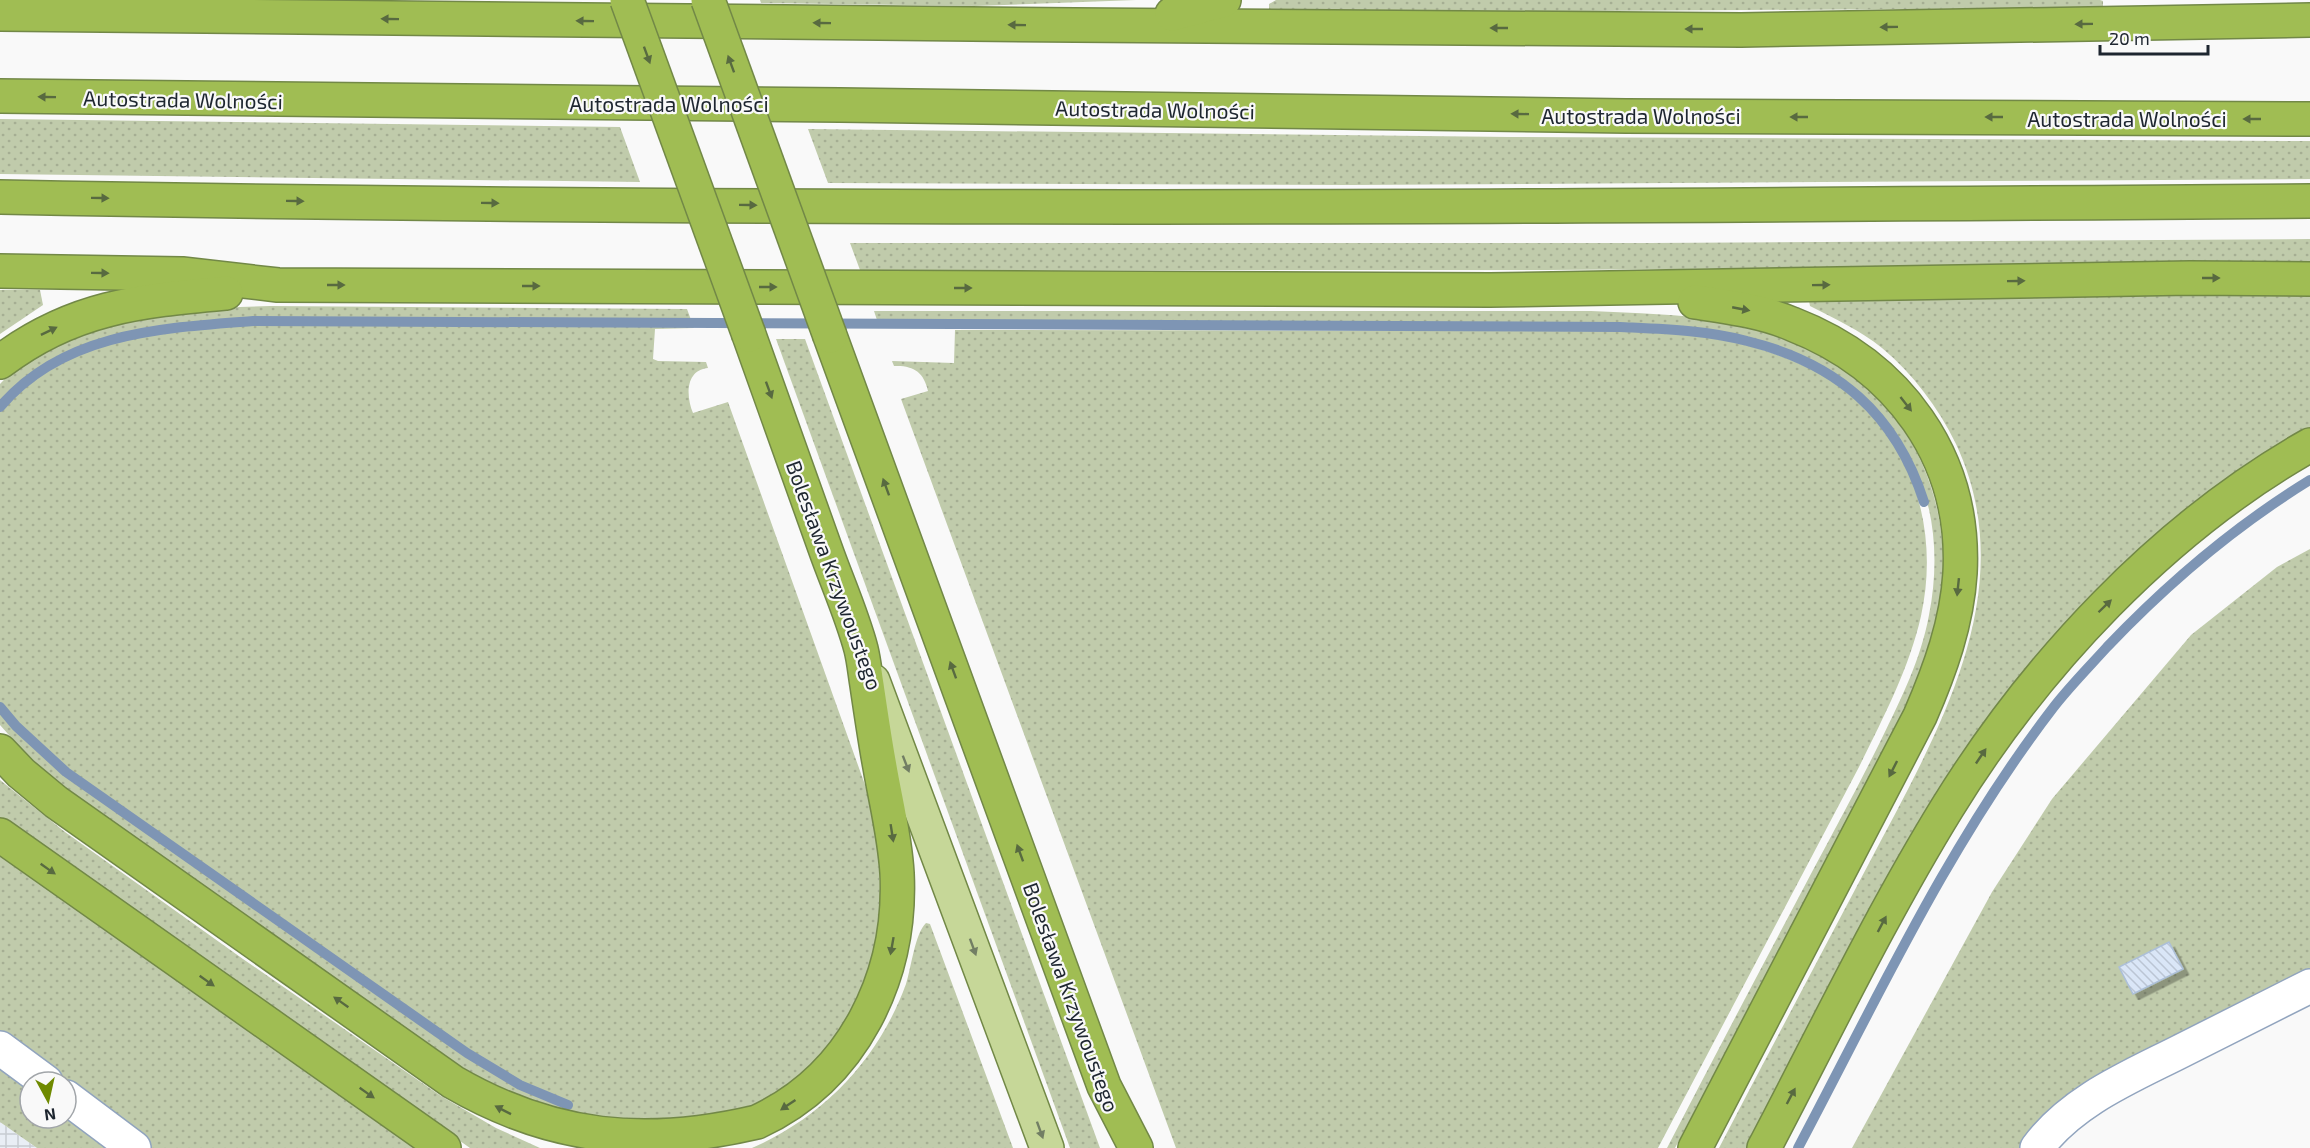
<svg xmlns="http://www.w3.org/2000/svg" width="2310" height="1148" font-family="'Exo 2',sans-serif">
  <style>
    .industrial { fill: url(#industrial-grid) }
    .grass { fill: url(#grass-dots) }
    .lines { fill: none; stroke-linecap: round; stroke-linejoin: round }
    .stream { stroke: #7e95b4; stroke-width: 10 }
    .building { fill: url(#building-back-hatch); stroke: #acbfd9; stroke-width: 1.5; filter: url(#shadow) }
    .minor-casing { stroke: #91a4be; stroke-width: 36 }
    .major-casing { stroke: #728847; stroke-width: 36 }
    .highway-casing { stroke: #728847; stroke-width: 36 }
    .minor { stroke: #fff; stroke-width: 33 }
    .major { stroke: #c6d798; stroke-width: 33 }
    .highway { stroke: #a0bd53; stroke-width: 33 }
    .highway-bridge-casing { stroke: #728847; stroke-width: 36; stroke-linecap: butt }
    .highway-bridge { stroke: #a0bd53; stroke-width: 33 }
    .oneway { fill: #586a40 }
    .oneway2 { fill: #727e64 }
    .labels { text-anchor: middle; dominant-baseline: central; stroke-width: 4.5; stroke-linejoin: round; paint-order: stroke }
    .street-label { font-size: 21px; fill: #1e2630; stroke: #f9f9f9 }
  </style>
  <defs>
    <pattern id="industrial-grid" width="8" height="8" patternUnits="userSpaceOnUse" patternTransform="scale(1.5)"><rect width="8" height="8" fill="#e9eef5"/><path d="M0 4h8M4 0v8" fill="none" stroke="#c7ccd2"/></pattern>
    <pattern id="grass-dots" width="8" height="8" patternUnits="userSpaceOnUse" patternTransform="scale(1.5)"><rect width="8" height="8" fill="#c0cbab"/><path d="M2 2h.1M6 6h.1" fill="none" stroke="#a5ae93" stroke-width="1.8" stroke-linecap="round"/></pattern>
    <pattern id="building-back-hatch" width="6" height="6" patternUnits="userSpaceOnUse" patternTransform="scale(1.5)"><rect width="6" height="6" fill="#dae6f7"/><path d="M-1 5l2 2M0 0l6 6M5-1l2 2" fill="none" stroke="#bbc5d4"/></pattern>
    <filter id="shadow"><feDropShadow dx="5.5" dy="5.5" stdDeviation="0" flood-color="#0004"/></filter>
  </defs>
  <rect width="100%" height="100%" fill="#f9f9f9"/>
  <path class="industrial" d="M 0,1122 L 37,1148 L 0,1148 Z"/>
  <g class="grass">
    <path d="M 760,0 L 1136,0 L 976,6 L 761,3 Z"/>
    <path d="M 1276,0 L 2100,0 L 2103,1 L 2103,6 L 2096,8 L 1590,11 L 1429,15 L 1269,13 L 1269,4 Z"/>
    <path d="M 0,119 L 620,127 L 640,182 L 0,174 Z"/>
    <path d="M 808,129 L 1511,137 L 2310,141 L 2310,179 L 1351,185 L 828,183 Z"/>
    <path d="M 2310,239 L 2310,264 L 1547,270 L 860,270 L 850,243 L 1649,243 Z"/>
    <path d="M 0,290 L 40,290 L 43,305 L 0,334 Z"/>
    <path d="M 2310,295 L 2310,427 L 2285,441 L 2151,542 L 1816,1016 L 1746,1148 L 1719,1148 C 1768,1054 1818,960 1867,867 C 1935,737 2025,592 1956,444 C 1938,407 1913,374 1882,348 C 1860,330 1835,319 1810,306 L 1809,301 L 1940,297 Z"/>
    <path d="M 270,306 L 687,309 L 694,328 L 655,329 L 653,359 L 658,361 L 706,362 L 708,368 C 685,370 686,397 693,413 L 728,402 L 869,796 L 878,843 L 881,922 L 876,950 L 859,1000 L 833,1042 L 800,1075 L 767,1099 L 742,1112 L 637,1131 L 517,1099 L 462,1068 L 67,789 L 32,761 L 0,725 L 0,384 C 63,317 183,308 270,306 Z"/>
    <path d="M 874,311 L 1591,311 C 1636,313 1679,314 1723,321 C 1733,323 1745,324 1754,327 C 1773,333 1806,344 1822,354 C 1910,406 1953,495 1941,597 C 1936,636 1919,673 1905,709 L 1675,1148 L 1667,1148 C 1715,1055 1764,963 1813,870 C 1836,827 1860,783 1882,738 C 1901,699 1921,659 1929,615 C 1956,478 1881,368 1745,337 C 1704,327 1661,325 1619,323 L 878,323 Z"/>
    <path d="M 955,330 L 1619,331 C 1661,333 1704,334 1745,345 C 1780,353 1837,377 1862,403 C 1918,459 1938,539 1921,616 C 1909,669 1883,718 1859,767 L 1658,1148 L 1176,1148 L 901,399 L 928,391 C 924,372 913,365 894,366 L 892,361 L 954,363 Z"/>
    <path d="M 776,339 L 805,339 L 1100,1148 L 1070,1148 Z"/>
    <path d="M 2310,549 L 2310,976 L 2025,1148 L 1852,1148 L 1992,892 L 2052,799 L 2191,635 L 2277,567 Z"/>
    <path d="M 0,780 L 65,832 L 243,959 L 441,1096 L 496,1128 L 540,1148 L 470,1148 L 0,817 Z"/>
    <path d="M 0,855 L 415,1148 L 152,1148 L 0,1035 Z"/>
    <path d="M 926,923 L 930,924 L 1013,1148 L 752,1148 C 825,1116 879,1058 906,984 C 911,969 915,933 926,923 Z"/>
    <path d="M 0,1053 L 30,1082 L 30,1118 L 66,1118 L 66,1102 L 127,1148 L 37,1148 L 0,1122 Z"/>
  </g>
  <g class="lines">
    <g class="stream">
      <path d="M 0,407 C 63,332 163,328 253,321 L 1620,327 C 1662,329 1706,330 1747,341 C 1837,363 1896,414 1924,502"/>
      <path d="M 0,707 L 16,726 L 66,772 L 467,1053 L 520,1085 L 568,1105"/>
      <path d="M 1798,1148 C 1877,999 1949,843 2053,708 C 2069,687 2089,667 2107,647 C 2168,583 2235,526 2310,480"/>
    </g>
  </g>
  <path class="building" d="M 2169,942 L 2183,969 L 2133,994 L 2119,967 Z"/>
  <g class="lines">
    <g class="minor-casing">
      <g id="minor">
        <path d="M 0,1048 L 46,1082"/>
        <path d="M 66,1097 L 134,1148"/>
        <path d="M 2037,1148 C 2072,1100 2132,1076 2183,1050 C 2226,1028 2268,1007 2310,986"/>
      </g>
    </g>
    <g class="major-casing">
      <path id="major" d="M 873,681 L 1047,1148"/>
    </g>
    <g class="highway-casing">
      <g id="highway">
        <path d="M 0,14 L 1075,25 L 1741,30 L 2310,20"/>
        <path d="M 1172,14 L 1224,0"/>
        <path d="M 0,96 L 840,105 L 1626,116 L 2310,119"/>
        <path d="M 0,197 C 770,212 1540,207 2310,201"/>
        <path d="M 0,271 L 182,274 L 278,285 L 1490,290 L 2190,278 L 2310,279"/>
        <path d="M 830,336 L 1104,1086 L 1136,1148"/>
        <path d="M 0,362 C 72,307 139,301 226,293"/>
        <path d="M 0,751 L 21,773 L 56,802 L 453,1082 C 553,1140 646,1148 757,1122 C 854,1077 902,976 897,873 C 895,837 886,802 880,767 C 875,740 871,712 867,685 C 865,673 864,661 861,649 C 852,615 837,582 825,548 C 800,477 774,406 749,335"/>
        <path d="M 0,835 L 444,1148"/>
        <path d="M 1695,1148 L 1920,716 C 1940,670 1957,623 1960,573 C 1966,457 1898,365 1792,324 C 1761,311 1728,307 1695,302"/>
        <path d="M 1764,1148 C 1824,1034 1880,917 1947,808 C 2035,665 2163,528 2310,445"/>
      </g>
    </g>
    <use href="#minor" class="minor"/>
    <use href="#major" class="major"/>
    <use href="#highway" class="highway"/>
    <g class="highway-bridge-casing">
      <g id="highway-bridge">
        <path d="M 627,0 L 749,335"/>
        <path d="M 708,0 L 830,336"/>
      </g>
    </g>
    <use href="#highway-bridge" class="highway-bridge"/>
  </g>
  <defs><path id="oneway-solid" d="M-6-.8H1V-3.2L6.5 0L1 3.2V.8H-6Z" transform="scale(1.5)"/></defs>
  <g class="oneway">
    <use href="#oneway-solid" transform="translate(390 19) rotate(-179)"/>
    <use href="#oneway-solid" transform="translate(585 21) rotate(-179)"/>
    <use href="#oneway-solid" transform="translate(822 23) rotate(-179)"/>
    <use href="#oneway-solid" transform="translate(2084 24) rotate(179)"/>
    <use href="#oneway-solid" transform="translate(1017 25) rotate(-179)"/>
    <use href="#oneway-solid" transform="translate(1889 27) rotate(179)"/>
    <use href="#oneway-solid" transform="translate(1499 28) rotate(-180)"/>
    <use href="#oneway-solid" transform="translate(1694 29) rotate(-180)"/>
    <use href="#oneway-solid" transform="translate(647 55) rotate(70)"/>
    <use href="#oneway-solid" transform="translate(731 64) rotate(-110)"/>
    <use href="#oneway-solid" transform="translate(47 97) rotate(-179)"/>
    <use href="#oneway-solid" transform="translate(1520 114) rotate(-179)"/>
    <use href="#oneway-solid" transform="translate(1799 117) rotate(-180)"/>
    <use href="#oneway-solid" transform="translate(1994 117) rotate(-180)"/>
    <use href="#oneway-solid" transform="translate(2252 119) rotate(-180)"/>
    <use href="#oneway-solid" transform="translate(100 198) rotate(1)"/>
    <use href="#oneway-solid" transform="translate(295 201) rotate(1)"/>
    <use href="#oneway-solid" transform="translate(490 203) rotate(1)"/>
    <use href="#oneway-solid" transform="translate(748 205) rotate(1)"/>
    <use href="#oneway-solid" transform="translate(100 273) rotate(1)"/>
    <use href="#oneway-solid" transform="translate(2211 278)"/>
    <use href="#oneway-solid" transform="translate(2016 281) rotate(-1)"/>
    <use href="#oneway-solid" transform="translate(336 285)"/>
    <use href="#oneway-solid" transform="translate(1821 285) rotate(-1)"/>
    <use href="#oneway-solid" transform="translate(531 286)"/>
    <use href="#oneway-solid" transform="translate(768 287)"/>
    <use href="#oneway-solid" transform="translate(963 288)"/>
    <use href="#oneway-solid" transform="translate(1741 309) rotate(11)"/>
    <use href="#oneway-solid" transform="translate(49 331) rotate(-26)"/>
    <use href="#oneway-solid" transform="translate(769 390) rotate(70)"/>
    <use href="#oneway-solid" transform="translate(1906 404) rotate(52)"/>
    <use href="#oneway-solid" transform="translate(886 487) rotate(-110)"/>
    <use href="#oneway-solid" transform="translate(1958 587) rotate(96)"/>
    <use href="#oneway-solid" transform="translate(2105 606) rotate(-44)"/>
    <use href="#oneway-solid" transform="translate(953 670) rotate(-110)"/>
    <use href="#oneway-solid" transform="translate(1981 756) rotate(-56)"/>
    <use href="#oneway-solid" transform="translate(1893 769) rotate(117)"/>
    <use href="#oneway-solid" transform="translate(892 833) rotate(81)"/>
    <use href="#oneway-solid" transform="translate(1020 853) rotate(-110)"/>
    <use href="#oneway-solid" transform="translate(48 869) rotate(35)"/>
    <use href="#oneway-solid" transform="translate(1882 924) rotate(-62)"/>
    <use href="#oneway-solid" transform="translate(892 946) rotate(100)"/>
    <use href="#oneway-solid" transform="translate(207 981) rotate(35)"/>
    <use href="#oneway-solid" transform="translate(341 1002) rotate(-145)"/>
    <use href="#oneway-solid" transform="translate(367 1093) rotate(35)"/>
    <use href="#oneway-solid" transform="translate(1791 1096) rotate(-62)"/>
    <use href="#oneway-solid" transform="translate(788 1105) rotate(146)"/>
    <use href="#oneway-solid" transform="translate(503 1110) rotate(-153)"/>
  </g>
  <g class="oneway2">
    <use href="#oneway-solid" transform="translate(906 764) rotate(69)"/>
    <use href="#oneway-solid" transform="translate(973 947) rotate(70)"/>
    <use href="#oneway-solid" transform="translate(1040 1130) rotate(70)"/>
  </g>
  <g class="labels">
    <g class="street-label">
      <text transform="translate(183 99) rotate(1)">Autostrada Wolności</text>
      <text x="669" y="103">Autostrada Wolności</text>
      <text transform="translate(1155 109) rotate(1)">Autostrada Wolności</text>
      <text x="1641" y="115">Autostrada Wolności</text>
      <text x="2127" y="118">Autostrada Wolności</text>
      <text transform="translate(835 575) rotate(70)">Bolesława Krzywoustego</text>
      <text transform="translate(1072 997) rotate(70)">Bolesława Krzywoustego</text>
    </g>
  </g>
  <g transform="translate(48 1100) rotate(172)"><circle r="28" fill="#f9f9f9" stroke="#a1a5a9" stroke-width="1.5"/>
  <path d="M0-4.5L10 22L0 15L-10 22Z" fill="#6f8a00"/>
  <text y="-9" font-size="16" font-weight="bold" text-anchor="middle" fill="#1e2630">N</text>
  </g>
  <path d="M2100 45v9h108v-9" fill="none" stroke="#1e2630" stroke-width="3"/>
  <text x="2109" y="45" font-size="18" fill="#1e2630" stroke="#f9f9f9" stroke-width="4.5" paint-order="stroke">20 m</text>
</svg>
